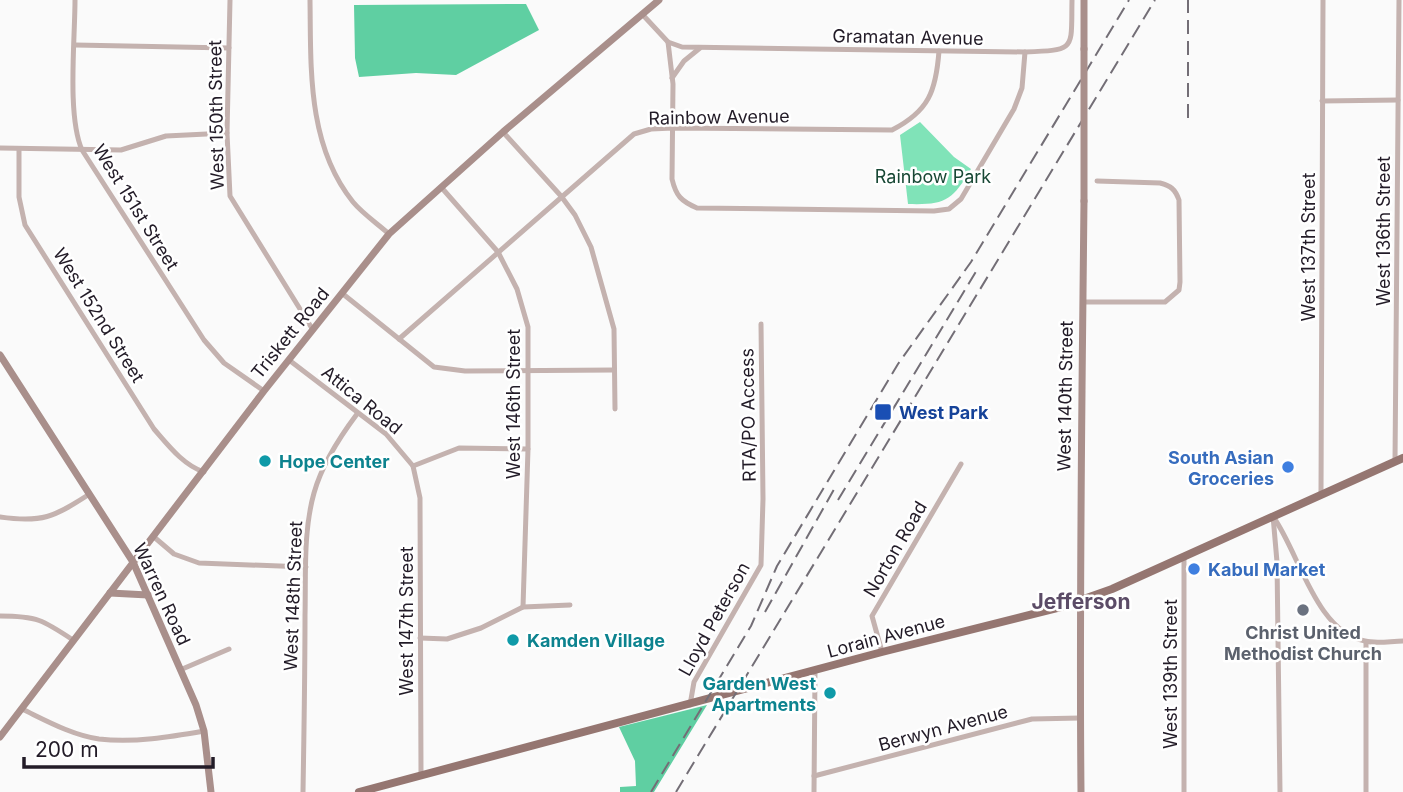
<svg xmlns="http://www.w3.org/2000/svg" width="1403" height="792" font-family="Inter,sans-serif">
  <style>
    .green { fill: #80e3b8 }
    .forest { fill: #5fcfa2 }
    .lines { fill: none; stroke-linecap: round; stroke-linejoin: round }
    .street { stroke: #c4b2af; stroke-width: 5 }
    .secondary { stroke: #a98f8b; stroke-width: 7 }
    .primary { stroke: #957671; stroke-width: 8 }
    .rail { stroke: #736e76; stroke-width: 2; stroke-dasharray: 14 7; stroke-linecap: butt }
    .secondary-bridge { stroke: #a98f8b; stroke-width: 7 }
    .transit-dot { fill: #1a4fb4; stroke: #fff; stroke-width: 2.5 }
    .culture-dot { fill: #0f9aa8; stroke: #fff; stroke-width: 2.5 }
    .shop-dot { fill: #3f7fe0; stroke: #fff; stroke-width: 2.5 }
    .worship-dot { fill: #6b7280; stroke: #fff; stroke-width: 2.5 }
    .labels { text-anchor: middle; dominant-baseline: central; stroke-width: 5; stroke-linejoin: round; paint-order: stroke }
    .street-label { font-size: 18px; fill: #221b27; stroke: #fff }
    .park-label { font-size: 18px; fill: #184835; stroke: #fff }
    .transit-label { font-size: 18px; font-weight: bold; fill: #164399; stroke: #fff; text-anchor: start }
    .shop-label { font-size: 18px; font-weight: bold; fill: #366cbe; stroke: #fff; text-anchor: end }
    .culture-label { font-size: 18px; font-weight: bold; fill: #0d838f; stroke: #fff; text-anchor: start }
    .worship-label { font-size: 18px; font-weight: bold; fill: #5b616d; stroke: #fff }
    .quarter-label { font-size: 21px; font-weight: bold; fill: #5c4c67; stroke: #fff }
  </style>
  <rect width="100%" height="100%" fill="#fafafa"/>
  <path class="green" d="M 920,122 L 954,157 L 971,169 C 952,201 945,205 908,204 L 900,135 Z"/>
  <g class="forest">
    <path d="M 526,4 L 539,30 L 456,75 L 416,73 L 359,77 L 355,58 L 354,5 Z"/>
    <path d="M 707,705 L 654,792 L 620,792 L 620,787 L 636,786 L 635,761 L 619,727 Z"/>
  </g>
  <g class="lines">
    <g class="street">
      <path d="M 75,0 C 75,40 67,116 82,150 L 204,340 L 224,363 L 264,391"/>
      <path d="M 230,0 L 227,133 L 230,196 L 313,330"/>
      <path d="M 310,0 C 311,68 307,145 353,202 C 363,214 378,224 389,234"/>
      <path d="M 642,14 L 668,42 L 682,47 L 1025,52 C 1077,50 1071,50 1072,0"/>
      <path d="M 668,42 L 673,84 L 672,179 C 676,196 681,201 697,208 L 934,211 L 949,209 L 961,199 L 1014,109 L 1022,88 L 1025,52"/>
      <path d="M 75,45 L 229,48"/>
      <path d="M 672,78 L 684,61 L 700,48"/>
      <path d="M 1322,101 L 1398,100"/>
      <path d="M 503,132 L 561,196 L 575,215 L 591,247 L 614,329 L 615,409"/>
      <path d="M 0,148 L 121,150 L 166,136 L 227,133"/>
      <path d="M 19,149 L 19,197 L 25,225 L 154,429 C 168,445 183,465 204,472"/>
      <path d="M 441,187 L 498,252 L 517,289 L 528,327 L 528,449 L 523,607"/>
      <path d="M 343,294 L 434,367 L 465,371 L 614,370"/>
      <path d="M 1083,302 L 1165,302 L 1179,290 L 1180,282 L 1179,200 C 1175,189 1171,186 1160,183 L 1097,181"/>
      <path d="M 399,339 L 634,134 L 651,129 L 673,128 L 892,130 C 929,111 936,91 939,51"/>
      <path d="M 289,360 L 386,434 L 413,466 L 420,498 L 421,775"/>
      <path d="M 1395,462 L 1399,0"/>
      <path d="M 413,466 L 459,448 L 528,449"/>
      <path d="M 1321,495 L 1323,0"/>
      <path d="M 1273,516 L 1277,562 L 1280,792"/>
      <path d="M 0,517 C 42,523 54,517 88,495"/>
      <path d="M 1274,518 C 1299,553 1316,632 1365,641 C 1377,644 1391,641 1403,641"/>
      <path d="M 154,537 L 174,554 L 199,563 L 306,567"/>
      <path d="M 0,616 C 37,616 43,620 73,640"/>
      <path d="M 420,638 L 447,639 L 481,628 L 523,607 L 570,605"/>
      <path d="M 1366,642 L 1366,792"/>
      <path d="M 882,652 L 872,616 L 961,464"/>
      <path d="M 180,670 L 229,649"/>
      <path d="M 690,705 L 694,682 L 761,565 L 763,499 L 761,324"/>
      <path d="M 22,709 C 47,721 72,735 99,739 C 134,743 170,737 204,731"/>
      <path d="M 814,776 L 1032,719 L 1080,718"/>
      <path d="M 303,792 C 304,733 305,674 305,616 C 306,576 303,532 314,493 C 322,464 339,438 357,414"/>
      <path d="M 814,792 L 815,671"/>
      <path d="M 1184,792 L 1184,556"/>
    </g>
    <g class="secondary">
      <path d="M 1084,49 L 1084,0"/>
      <path d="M 0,355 L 133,562 L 196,705 L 204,731 L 211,792"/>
      <path d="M 110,593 L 148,595"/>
      <path d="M 0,737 L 264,391 L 389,234 L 503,132 L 659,0"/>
      <path d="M 1081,792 C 1079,595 1082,398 1084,201"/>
    </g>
    <path class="primary" d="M 359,792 L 882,652 L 1061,607 L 1112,589 L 1403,458"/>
    <g class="rail">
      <path d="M 1188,118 L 1188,0"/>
      <path d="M 838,500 L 977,270"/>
      <path d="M 765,612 L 837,484"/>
      <path d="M 651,792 L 751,626 L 777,566 L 898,364 L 971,262 L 1129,0"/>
      <path d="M 676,792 L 1155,0"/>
    </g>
    <path class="secondary-bridge" d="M 1084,201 L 1084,49"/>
  </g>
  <rect class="transit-dot" x="874" y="403" width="18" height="18" rx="3.5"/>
  <g class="culture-dot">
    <circle cx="265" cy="461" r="7"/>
    <circle cx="513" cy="640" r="7"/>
    <circle cx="830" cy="693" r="7"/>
  </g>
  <g class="shop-dot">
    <circle cx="1288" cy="467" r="7"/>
    <circle cx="1194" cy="569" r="7"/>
  </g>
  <circle class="worship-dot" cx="1303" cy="610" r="7"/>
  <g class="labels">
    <g class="street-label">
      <text transform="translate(908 37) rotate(1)">Gramatan Avenue</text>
      <text transform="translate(216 115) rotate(-91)">West 150th Street</text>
      <text transform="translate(719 117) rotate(-1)">Rainbow Avenue</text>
      <text transform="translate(136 207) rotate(58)">West 151st Street</text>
      <text transform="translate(1383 231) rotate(-90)">West 136th Street</text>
      <text transform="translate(1308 247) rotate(-90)">West 137th Street</text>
      <text transform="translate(99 315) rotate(58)">West 152nd Street</text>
      <text transform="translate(290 333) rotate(-51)">Triskett Road</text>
      <text transform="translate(1065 396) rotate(-89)">West 140th Street</text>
      <text transform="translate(362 400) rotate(39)">Attica Road</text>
      <text transform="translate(513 404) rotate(-90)">West 146th Street</text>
      <text transform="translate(748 415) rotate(-91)">RTA/PO Access</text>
      <text transform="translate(895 549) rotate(-60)">Norton Road</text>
      <text transform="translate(162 594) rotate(65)">Warren Road</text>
      <text transform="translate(293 596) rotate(-88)">West 148th Street</text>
      <text transform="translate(714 619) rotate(-61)">Lloyd Peterson</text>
      <text transform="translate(406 621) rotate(-90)">West 147th Street</text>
      <text transform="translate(886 636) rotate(-15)">Lorain Avenue</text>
      <text transform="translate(1170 674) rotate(-90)">West 139th Street</text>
      <text transform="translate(943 728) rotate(-15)">Berwyn Avenue</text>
    </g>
    <g class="park-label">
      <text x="933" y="176">Rainbow Park</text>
    </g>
    <g class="transit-label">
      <text x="899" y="412">West Park</text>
    </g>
    <g class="shop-label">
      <text x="1274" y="457">South Asian<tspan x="1274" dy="21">Groceries</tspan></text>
      <text x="1208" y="569" text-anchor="start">Kabul Market</text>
    </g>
    <g class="culture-label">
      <text x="279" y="461">Hope Center</text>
      <text x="527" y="640">Kamden Village</text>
      <text x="816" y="683" text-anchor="end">Garden West<tspan x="816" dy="21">Apartments</tspan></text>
    </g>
    <g class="worship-label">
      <text x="1303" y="632">Christ United<tspan x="1303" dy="21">Methodist Church</tspan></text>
    </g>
    <g class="quarter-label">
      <text x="1081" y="601">Jefferson</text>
    </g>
  </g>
  <path d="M24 757v10h189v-10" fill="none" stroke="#221b27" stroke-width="3.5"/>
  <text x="35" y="757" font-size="21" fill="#221b27" stroke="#ffffff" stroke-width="5" paint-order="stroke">200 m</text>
</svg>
